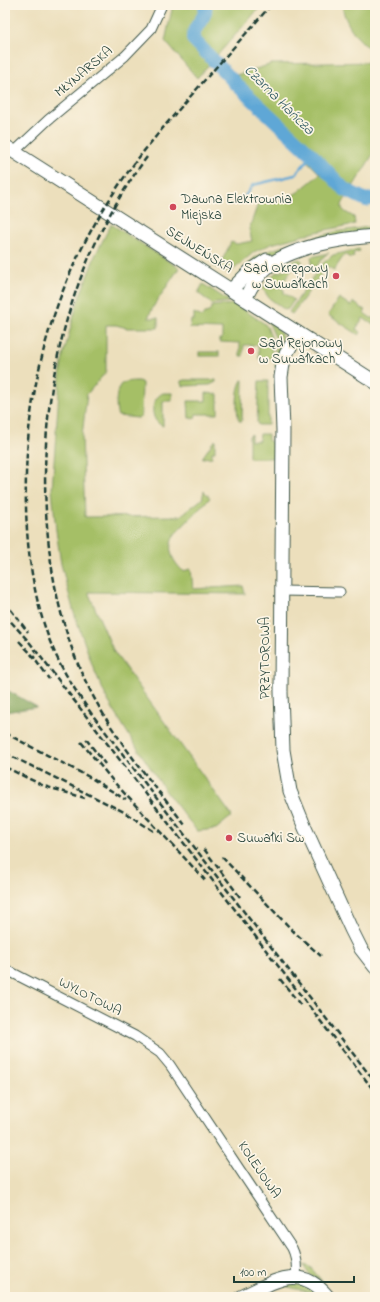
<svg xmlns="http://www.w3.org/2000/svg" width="380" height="1302" font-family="'Indie Flower',sans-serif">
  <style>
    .green { fill: #a5bf66; stroke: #627e4d }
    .forest { fill: #84a65b; stroke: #527248 }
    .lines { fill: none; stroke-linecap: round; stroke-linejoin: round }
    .stream { stroke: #5ea7d6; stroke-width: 2.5 }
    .river { stroke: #5ea7d6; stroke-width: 14 }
    .street-casing { stroke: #3e5548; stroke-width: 11 }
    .secondary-casing { stroke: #3e5548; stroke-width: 15 }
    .street { stroke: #fff; stroke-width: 9 }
    .secondary { stroke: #fff; stroke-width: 13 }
    .rail { stroke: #1f3d34; stroke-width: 2.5; stroke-dasharray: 6 3; stroke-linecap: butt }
    .poi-dot { fill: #d1495b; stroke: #fcf5e5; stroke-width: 1.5 }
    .labels { text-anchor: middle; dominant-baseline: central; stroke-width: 3.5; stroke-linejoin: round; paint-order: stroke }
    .street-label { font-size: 14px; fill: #1f3d34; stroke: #fcf5e5 }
    .poi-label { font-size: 14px; fill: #1f3d34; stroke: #fcf5e5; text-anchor: start }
    .water-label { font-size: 15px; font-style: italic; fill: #325d65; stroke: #fcf5e5 }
  </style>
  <rect width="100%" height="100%" fill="#fcf5e5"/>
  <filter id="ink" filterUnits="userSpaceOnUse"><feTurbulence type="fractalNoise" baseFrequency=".025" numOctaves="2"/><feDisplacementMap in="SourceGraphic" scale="8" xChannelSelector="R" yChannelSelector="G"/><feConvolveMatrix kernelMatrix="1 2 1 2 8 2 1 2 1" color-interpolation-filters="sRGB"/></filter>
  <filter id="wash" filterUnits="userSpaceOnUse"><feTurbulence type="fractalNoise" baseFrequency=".012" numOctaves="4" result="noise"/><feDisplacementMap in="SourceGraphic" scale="16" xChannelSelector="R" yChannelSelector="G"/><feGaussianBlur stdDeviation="0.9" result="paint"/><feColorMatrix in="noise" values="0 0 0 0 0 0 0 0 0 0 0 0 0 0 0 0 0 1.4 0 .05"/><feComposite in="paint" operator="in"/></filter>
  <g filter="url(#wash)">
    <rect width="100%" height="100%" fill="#ecdfbc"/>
    <g class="green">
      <path d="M 173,5 L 262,5 L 197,78 L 165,41 Z"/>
      <path d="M 342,5 L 375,5 L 375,53 C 359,41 345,26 342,5 Z"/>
      <path d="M 375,62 L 375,151 L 351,190 L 233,76 L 272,64 Z"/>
      <path d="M 310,159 L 325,172 L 338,190 L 348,195 C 339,208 339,209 354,217 L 355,224 L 316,232 L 271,244 L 254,252 L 233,270 L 228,272 L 213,266 L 214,264 L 219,267 L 231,242 L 237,244 L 252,241 L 249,229 L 259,201 L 281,202 L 298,192 L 320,174 L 307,161 Z"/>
      <path d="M 111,224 L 179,268 L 153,307 L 148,318 L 158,318 L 158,328 L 127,328 L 116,325 L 106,325 L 106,372 L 87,394 L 82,436 L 85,517 L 180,516 L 202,499 L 204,491 L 210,498 L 175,534 C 166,548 172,561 183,571 L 191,569 L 193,589 L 243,586 L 245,594 L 89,592 L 89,594 L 114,652 L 232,816 L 216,829 L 197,831 L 167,793 L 130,737 L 107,699 L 93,667 L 74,613 L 61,564 L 56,530 L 52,490 L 60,377 L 63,356 L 78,301 L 95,256 Z"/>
      <path d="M 375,226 L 375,230 L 292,247 L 266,256 L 245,270 L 246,266 L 254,258 L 263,253 L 283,246 L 334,232 Z"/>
      <path d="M 359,249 L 360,251 L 353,253 L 354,257 L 350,258 L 345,254 L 334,270 L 326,266 L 315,283 L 309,289 L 310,290 L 292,314 L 289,312 L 322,264 L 333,255 Z"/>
      <path d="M 329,253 L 325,255 L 316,267 L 311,265 L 312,262 L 311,257 Z"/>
      <path d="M 300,259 L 303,262 L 276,269 L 271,272 L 275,266 Z"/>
      <path d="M 293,268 L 280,287 L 284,290 L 284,293 L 294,300 L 288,309 L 285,310 L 269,298 L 263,289 L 264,286 L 268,280 L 275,273 Z"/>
      <path d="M 203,284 L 229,301 L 228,302 L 211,304 L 211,303 L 198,293 Z"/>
      <path d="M 339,298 L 351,306 L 353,302 L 366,311 L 364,313 L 371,318 L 375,318 L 375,326 L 363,318 L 356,329 L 361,332 L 359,335 L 328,315 Z"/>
      <path d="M 235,304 L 265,324 C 273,334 272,346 272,358 L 259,359 L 258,345 L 244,345 L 243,356 L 240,356 L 240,343 L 219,342 L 219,339 L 222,339 L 222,329 L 190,328 L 191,320 L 194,320 L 194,313 L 202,317 L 205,313 L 209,312 L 212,306 Z"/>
      <path d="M 268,321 C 277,326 282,330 282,341 L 275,337 Z"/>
      <path d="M 277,346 L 280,347 L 277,366 L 275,369 L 275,349 Z"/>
      <rect x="199" y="352" width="20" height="4"/>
      <path d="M 184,380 L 216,380 L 216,382 L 210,385 L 184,386 L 181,384 L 181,381 Z"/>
      <path d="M 242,380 L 243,380 L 242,421 L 239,421 C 236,411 236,389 242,380 Z"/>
      <path d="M 139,381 L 142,383 L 141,417 L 138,418 L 118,416 C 115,410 115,386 123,383 C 127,381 134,381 139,381 Z"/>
      <path d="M 259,381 L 268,381 L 268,425 L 258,425 L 257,422 Z"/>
      <path d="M 163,393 L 172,393 L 172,401 L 163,401 L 163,426 C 149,421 150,399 163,393 Z"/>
      <path d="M 206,393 L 218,394 L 218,414 L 196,414 L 195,418 L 189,418 L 188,401 L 206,401 Z"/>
      <path d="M 251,434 L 251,441 L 259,441 L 260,434 L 268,434 L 268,440 L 274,444 L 275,458 L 249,458 L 249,436 Z"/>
      <path d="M 215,440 L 215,452 L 212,452 L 212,457 L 202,458 L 213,442 Z"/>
      <path d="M 303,1265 L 310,1267 L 322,1281 L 309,1274 Z"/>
      <path d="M 283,1283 C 296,1283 307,1284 316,1294 L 285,1286 Z"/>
    </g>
    <path class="forest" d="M 5,689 L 37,707 L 5,712 Z"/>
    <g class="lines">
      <path class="stream" d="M 245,196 L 253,185 L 295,175 L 312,155"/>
      <path class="river" d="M 205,5 C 208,19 192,25 193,39 L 237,85 L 312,155 L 344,189 L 366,200 L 375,198"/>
    </g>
  </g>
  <g filter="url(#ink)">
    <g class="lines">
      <g class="street-casing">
        <g id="street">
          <path d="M 14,152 L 48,120 L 125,56 L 151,29 L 162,5"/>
          <path d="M 281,591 L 340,592"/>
          <path d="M 5,969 L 135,1036 L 160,1053 L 170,1065 L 292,1248 C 297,1258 297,1267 296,1277"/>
        </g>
      </g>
      <g class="secondary-casing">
        <g id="secondary">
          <path d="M 5,146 L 375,382"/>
          <path d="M 231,290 L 250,271 L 267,260"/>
          <path d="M 245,299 C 251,286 259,273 271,264 C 297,246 344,238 375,236"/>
          <path d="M 298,333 L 286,354 L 283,364 L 281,377 L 283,430 L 281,692 L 283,750 L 290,791 L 305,828 L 351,929 L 361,949 L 375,967"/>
          <path d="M 241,1297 C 273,1283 299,1261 328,1297"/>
        </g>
      </g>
      <use href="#street" class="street"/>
      <use href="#secondary" class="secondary"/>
      <g class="rail">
        <path d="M 271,5 C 244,36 216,67 189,98 C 160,131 131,164 108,202 C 50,293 23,399 26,507 C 27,551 33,594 48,636 C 58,664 74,689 91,713 L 375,1082"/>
        <path d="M 147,157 C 71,258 39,386 46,511 C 49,566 59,621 81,671 C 106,729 147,776 185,825"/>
        <path d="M 5,602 L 28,632"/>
        <path d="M 5,615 L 30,643 L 375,1092"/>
        <path d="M 19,641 L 35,658"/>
        <path d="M 31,654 L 49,679"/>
        <path d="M 5,733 L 91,778 L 126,800"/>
        <path d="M 86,739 L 105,764"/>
        <path d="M 81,742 L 113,781 L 205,880"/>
        <path d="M 5,753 L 124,812 L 155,832"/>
        <path d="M 5,767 L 44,786 L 85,798"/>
        <path d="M 204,849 L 240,897"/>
        <path d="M 222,857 L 294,932 L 321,956"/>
        <path d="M 280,979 L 302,1007"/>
      </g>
    </g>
  </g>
  <g class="poi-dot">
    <circle cx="173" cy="207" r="4"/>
    <circle cx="336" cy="276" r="4"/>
    <circle cx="251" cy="351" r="4"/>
    <circle cx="229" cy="838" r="4"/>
  </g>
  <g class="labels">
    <g class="street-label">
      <text transform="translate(84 72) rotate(-40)">MŁYNARSKA</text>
      <text transform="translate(199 250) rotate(32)">SEJNEŃSKA</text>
      <text transform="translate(265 658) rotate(-90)">PRZYTOROWA</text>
      <text transform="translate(90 997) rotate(27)">WYLOTOWA</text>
      <text transform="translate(259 1170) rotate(56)">KOLEJOWA</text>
    </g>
    <g class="poi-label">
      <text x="181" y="199">Dawna Elektrownia<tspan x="181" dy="16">Miejska</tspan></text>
      <text x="328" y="268" text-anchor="end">Sąd Okręgowy<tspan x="328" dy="16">w Suwałkach</tspan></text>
      <text x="259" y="343">Sąd Rejonowy<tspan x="259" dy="16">w Suwałkach</tspan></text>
      <text x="237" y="838">Suwałki Sw</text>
    </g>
    <g class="water-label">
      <text transform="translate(279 100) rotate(45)">Czarna Hańcza</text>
    </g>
  </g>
  <rect width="380" height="1302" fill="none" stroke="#fcf5e5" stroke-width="20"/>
  <path d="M234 1276v6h120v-6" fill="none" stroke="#1f3d34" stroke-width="2"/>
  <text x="240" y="1276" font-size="12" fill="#1f3d34" stroke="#fcf5e5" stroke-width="3" paint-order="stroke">100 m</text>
</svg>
